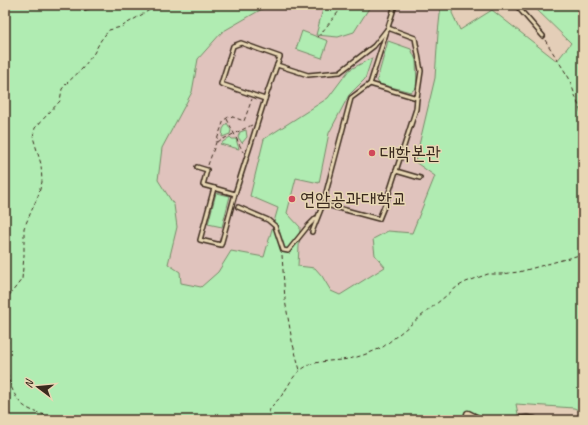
<svg xmlns="http://www.w3.org/2000/svg" width="588" height="425" font-family="Caveat,'Poor Story',sans-serif">
  <style>
    .built { fill: #e0c3bd }
    .green { fill: #b0ecb2; stroke: #768b68 }
    .lines { fill: none; stroke-linecap: round; stroke-linejoin: round }
    .service-casing { stroke: #3b2a1e; stroke-width: 6 }
    .minor-casing { stroke: #3b2a1e; stroke-width: 9 }
    .path { stroke: #3b2a1e; stroke-width: 1; stroke-dasharray: 4 3; stroke-linecap: butt }
    .service { stroke: #e8d7b4; stroke-width: 3 }
    .minor { stroke: #e8d7b4; stroke-width: 6 }
    .poi-dot { fill: #d1495b; stroke: #e8d7b4; stroke-width: 1.5 }
    .labels { text-anchor: middle; dominant-baseline: central; stroke-width: 3; stroke-linejoin: round; paint-order: stroke }
    .poi-label { font-size: 19px; fill: #3b2a1e; stroke: #e8d7b4; text-anchor: start }
  </style>
  <rect width="100%" height="100%" fill="#e4ceb8"/>
  <filter id="ink" filterUnits="userSpaceOnUse"><feTurbulence type="fractalNoise" baseFrequency=".025" numOctaves="2"/><feDisplacementMap in="SourceGraphic" scale="8" xChannelSelector="R" yChannelSelector="G"/><feConvolveMatrix kernelMatrix="1 2 1 2 8 2 1 2 1" color-interpolation-filters="sRGB"/></filter>
  <g filter="url(#ink)">
    <path class="built" d="M 230,5 L 449,5 L 444,119 L 428,240 L 318,322 L 167,299 L 145,158 L 203,42 Z"/>
    <g class="green">
      <path d="M 5,5 L 269,5 L 222,32 L 198,59 L 192,92 L 162,148 L 158,180 L 174,205 L 177,227 L 168,264 L 180,272 L 181,283 L 201,287 L 218,272 L 231,251 L 264,257 L 278,208 L 250,196 L 264,139 L 328,98 L 349,70 L 372,58 L 365,79 L 349,95 L 329,133 L 319,183 L 296,178 L 287,213 L 300,227 L 298,266 L 315,268 L 322,276 L 331,291 L 340,295 L 385,267 L 375,255 L 373,239 L 388,231 L 412,233 L 435,176 L 415,162 L 435,78 L 438,33 L 441,5 L 453,5 L 452,13 L 460,30 L 492,10 L 557,61 L 571,43 L 532,5 L 583,5 L 583,412 L 574,408 L 516,404 L 519,419 L 521,420 L 5,420 Z"/>
      <path d="M 324,5 L 371,5 L 354,32 L 338,37 L 316,35 Z"/>
      <path d="M 302,31 L 328,41 L 322,58 L 296,49 Z"/>
      <path d="M 388,41 L 411,49 L 416,60 L 417,87 L 411,92 L 379,84 L 377,80 Z"/>
      <path d="M 227,123 L 231,130 L 230,134 L 222,137 L 223,129 Z"/>
      <path d="M 246,130 L 247,137 L 242,143 L 238,137 L 240,132 Z"/>
      <path d="M 230,137 L 232,139 L 236,139 L 239,149 L 220,144 Z"/>
      <path d="M 216,193 L 230,196 L 222,227 L 208,224 Z"/>
    </g>
    <g class="lines">
      <g class="service-casing">
        <g id="service">
          <path d="M 516,5 L 543,36"/>
          <path d="M 265,99 L 221,84 L 233,46 L 241,43 L 280,57 L 277,65"/>
          <path d="M 197,167 L 207,170 L 203,185 L 214,188"/>
          <path d="M 396,171 L 420,178"/>
          <path d="M 235,194 L 221,245 L 200,240 L 214,188 L 235,194 L 265,99 L 277,65 L 308,75 L 340,72 L 374,46 L 388,28 L 415,38 L 421,71 L 417,98 L 370,84"/>
          <path d="M 323,204 L 379,219 L 386,202 L 416,109 L 417,98"/>
          <path d="M 238,207 L 268,220 L 275,226 L 283,250 L 288,251 L 308,226 L 316,218"/>
          <path d="M 312,232 L 323,204 L 351,98 L 370,84 L 395,5"/>
        </g>
      </g>
      <g class="minor-casing">
        <g id="minor">
          <path d="M 85,6 L 88,5"/>
          <path d="M 468,414 L 480,420"/>
          <path d="M 518,420 L 527,419 L 534,420"/>
        </g>
      </g>
      <g class="path">
        <path d="M 318,37 L 344,5"/>
        <path d="M 545,40 L 569,78 L 583,118"/>
        <path d="M 227,119 L 243,152"/>
        <path d="M 217,142 L 252,125"/>
        <path d="M 208,165 L 224,120 L 230,116 L 244,121 L 252,99"/>
        <path d="M 282,255 L 285,300 L 292,341 L 300,370"/>
        <path d="M 5,301 L 22,279 L 24,256 L 24,228 L 38,196 L 42,182 L 41,164 L 33,137 L 35,128 L 60,101 L 62,89 L 66,84 L 82,69 L 94,53 L 101,40 L 109,30 L 121,27 L 158,5"/>
        <path d="M 5,333 L 8,342 C 7,345 6,348 5,351 C 4,366 11,397 24,406 C 33,413 51,416 62,420"/>
        <path d="M 268,420 C 268,405 275,405 282,395 C 289,386 292,376 301,370 C 314,359 333,362 348,359 C 360,357 372,352 383,347 L 457,287 L 466,282 L 488,274 L 501,274 L 519,272 L 583,254"/>
      </g>
      <use href="#service" class="service"/>
      <use href="#minor" class="minor"/>
    </g>
  </g>
  <g class="poi-dot">
    <circle cx="372" cy="153" r="4"/>
    <circle cx="292" cy="199" r="4"/>
  </g>
  <g class="labels">
    <g class="poi-label">
      <text x="380" y="153">대학본관</text>
      <text x="300" y="199">연암공과대학교</text>
    </g>
  </g>
  <rect width="588" height="425" fill="none" stroke="#e8d7b4" stroke-width="20"/>
  <rect x="10" y="10" width="568" height="405" fill="none" stroke="#3b2a1e" stroke-width="1.5" filter="url(#ink)"/>
  <g transform="translate(38 387) rotate(286)" stroke="#e8d7b4" stroke-width="3" paint-order="stroke">
  <path d="M0-3L7 15L0 10L-7 15Z" fill="#3b2a1e"/>
  <text y="-6" font-size="11" font-weight="bold" text-anchor="middle" fill="#3b2a1e">N</text>
  </g>
</svg>
